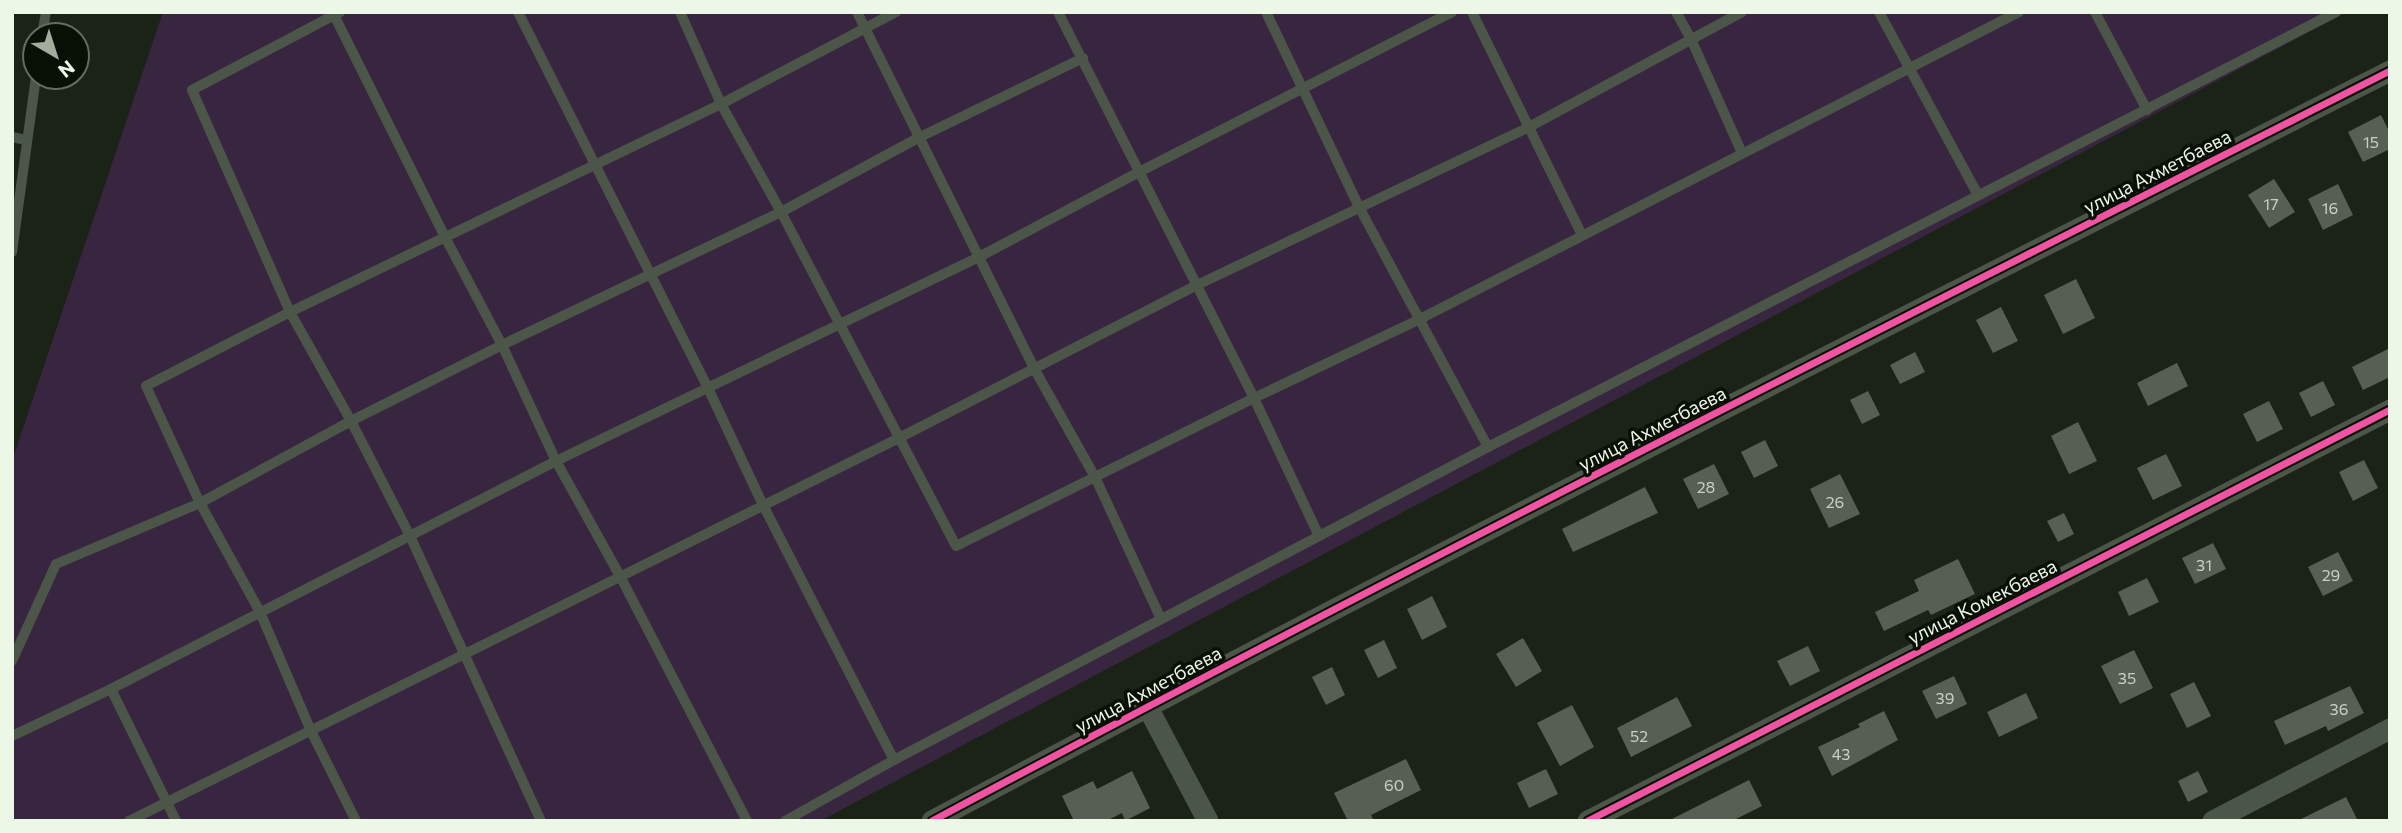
<svg xmlns="http://www.w3.org/2000/svg" width="2402" height="833" font-family="Commissioner,sans-serif">
  <style>
    .green { fill: #382641 }
    .building { fill: #575f54 }
    .lines { fill: none; stroke-linecap: round; stroke-linejoin: round }
    .lane { stroke: #4c5648; stroke-width: 10 }
    .street { stroke: #4c5648; stroke-width: 21 }
    .cycleway-casing { stroke: #080f05; stroke-width: 11 }
    .cycleway { stroke: #f153a3; stroke-width: 7 }
    .labels { text-anchor: middle; dominant-baseline: central; stroke-width: 7; stroke-linejoin: round; paint-order: stroke }
    .number-label { font-size: 16px; fill: #c7d1c3 }
    .street-label { font-size: 19px; fill: #ecf7e8; stroke: #080f05 }
  </style>
  <rect width="100%" height="100%" fill="#1a2316"/>
  <path class="green" d="M 163,12 L 2347,12 L 820,821 L 12,821 L 12,461 Z"/>
  <g class="building">
    <path d="M 2381,115 L 2390,133 L 2390,149 L 2363,162 L 2348,132 Z"/>
    <path d="M 2274,179 L 2295,212 L 2269,228 L 2248,195 Z"/>
    <path d="M 2338,184 L 2353,215 L 2323,230 L 2308,199 Z"/>
    <path d="M 2076,279 L 2095,318 L 2063,334 L 2044,295 Z"/>
    <path d="M 2001,307 L 2018,341 L 1993,353 L 1976,320 Z"/>
    <path d="M 2390,348 L 2390,377 L 2363,390 L 2352,367 Z"/>
    <path d="M 1915,352 L 1925,372 L 1900,384 L 1890,365 Z"/>
    <path d="M 2177,363 L 2188,386 L 2148,406 L 2137,383 Z"/>
    <path d="M 2323,381 L 2335,405 L 2311,417 L 2299,393 Z"/>
    <path d="M 1868,391 L 1880,415 L 1862,424 L 1850,400 Z"/>
    <path d="M 2269,401 L 2283,429 L 2257,442 L 2243,414 Z"/>
    <path d="M 2078,422 L 2097,461 L 2069,474 L 2051,436 Z"/>
    <path d="M 1765,440 L 1778,466 L 1754,478 L 1741,452 Z"/>
    <path d="M 2166,454 L 2182,486 L 2153,500 L 2137,468 Z"/>
    <path d="M 2364,460 L 2378,488 L 2353,501 L 2339,472 Z"/>
    <path d="M 1714,464 L 1729,494 L 1698,509 L 1683,479 Z"/>
    <path d="M 1840,474 L 1860,514 L 1829,528 L 1810,489 Z"/>
    <path d="M 1645,487 L 1658,513 L 1573,552 L 1562,529 Z"/>
    <path d="M 2064,513 L 2074,534 L 2058,542 L 2047,521 Z"/>
    <path d="M 2213,543 L 2226,569 L 2195,584 L 2182,558 Z"/>
    <path d="M 2338,552 L 2353,581 L 2323,596 L 2308,567 Z"/>
    <path d="M 1958,559 L 1975,594 L 1931,615 L 1928,610 L 1884,631 L 1875,612 L 1919,591 L 1914,580 Z"/>
    <path d="M 2147,578 L 2159,602 L 2129,616 L 2118,592 Z"/>
    <path d="M 1432,596 L 1447,627 L 1422,640 L 1407,609 Z"/>
    <path d="M 1523,638 L 1542,671 L 1516,687 L 1496,654 Z"/>
    <path d="M 1384,640 L 1397,668 L 1378,678 L 1364,650 Z"/>
    <path d="M 1808,646 L 1820,671 L 1790,686 L 1777,661 Z"/>
    <path d="M 2134,650 L 2153,688 L 2120,704 L 2101,666 Z"/>
    <path d="M 1332,667 L 1345,695 L 1326,705 L 1312,677 Z"/>
    <path d="M 1954,676 L 1967,704 L 1936,719 L 1922,691 Z"/>
    <path d="M 2194,682 L 2211,716 L 2187,728 L 2170,694 Z"/>
    <path d="M 2350,686 L 2364,713 L 2328,731 L 2326,726 L 2285,745 L 2274,721 Z"/>
    <path d="M 2026,693 L 2038,718 L 1999,737 L 1987,712 Z"/>
    <path d="M 1677,697 L 1692,726 L 1631,757 L 1617,728 Z"/>
    <path d="M 1572,705 L 1594,747 L 1560,766 L 1537,723 Z"/>
    <path d="M 1884,711 L 1898,740 L 1832,776 L 1818,747 L 1860,727 L 1858,724 Z"/>
    <path d="M 1406,759 L 1421,790 L 1371,815 L 1374,821 L 1348,821 L 1334,793 Z"/>
    <path d="M 1546,769 L 1558,794 L 1529,808 L 1517,783 Z"/>
    <path d="M 1132,771 L 1150,808 L 1125,821 L 1122,813 L 1106,821 L 1074,821 L 1062,796 L 1093,781 L 1097,789 Z"/>
    <path d="M 2198,771 L 2208,792 L 2188,802 L 2178,781 Z"/>
    <path d="M 1749,780 L 1762,806 L 1732,821 L 1668,821 Z"/>
    <path d="M 2346,797 L 2358,821 L 2297,821 Z"/>
  </g>
  <g class="lines">
    <g class="lane">
      <path d="M 340,12 L 192,90 L 290,312 L 351,421 L 410,536 L 541,821"/>
      <path d="M 518,12 L 708,388 L 763,505 L 894,760"/>
      <path d="M 680,12 L 721,104 L 781,212 L 956,546 L 1254,398 L 1418,320 L 2019,12"/>
      <path d="M 857,12 L 1035,370 L 1095,477 L 1161,619"/>
      <path d="M 1058,12 L 1254,398 L 1319,536"/>
      <path d="M 1266,12 L 1359,207 L 1488,447"/>
      <path d="M 1472,12 L 1582,235"/>
      <path d="M 1676,12 L 1691,39 L 1742,153"/>
      <path d="M 1879,12 L 1978,195"/>
      <path d="M 2095,12 L 2147,110"/>
      <path d="M 334,15 L 445,237 L 502,345 L 556,461 L 620,576 L 747,821"/>
      <path d="M 42,35 L 46,12"/>
      <path d="M 12,137 L 26,140"/>
      <path d="M 12,252 L 36,77"/>
      <path d="M 12,661 L 56,564 L 200,503 L 351,421 L 502,345 L 781,212 L 918,138 L 1083,58"/>
      <path d="M 111,689 L 176,821"/>
      <path d="M 12,736 L 111,689 L 556,461 L 979,257 L 1139,172 L 1452,12"/>
      <path d="M 129,821 L 899,438 L 1195,286 L 1529,127 L 1742,12"/>
      <path d="M 356,821 L 311,731 L 260,612 L 200,503 L 146,386 L 290,312 L 721,104 L 896,12"/>
      <path d="M 785,821 L 894,760 L 1488,447 L 2336,12"/>
    </g>
    <g class="street">
      <path d="M 1147,706 L 1208,821"/>
      <path d="M 932,821 C 1414,564 1902,318 2390,71"/>
      <path d="M 1588,821 L 2390,410"/>
      <path d="M 2213,821 L 2390,729"/>
    </g>
    <g class="cycleway-casing">
      <g id="cycleway">
        <path d="M 932,821 C 1414,564 1902,318 2390,71"/>
        <path d="M 1588,821 L 2390,410"/>
      </g>
    </g>
    <use href="#cycleway" class="cycleway"/>
  </g>
  <g class="labels">
    <g class="number-label">
      <text x="2371" y="141">15</text>
      <text x="2271" y="203">17</text>
      <text x="2330" y="207">16</text>
      <text x="1706" y="486">28</text>
      <text x="1835" y="501">26</text>
      <text x="2204" y="564">31</text>
      <text x="2331" y="574">29</text>
      <text x="2127" y="677">35</text>
      <text x="1945" y="697">39</text>
      <text x="2339" y="708">36</text>
      <text x="1639" y="735">52</text>
      <text x="1841" y="753">43</text>
      <text x="1394" y="784">60</text>
    </g>
    <g class="street-label">
      <text transform="translate(2157 171) rotate(-27)">улица Ахметбаева</text>
      <text transform="translate(1652 428) rotate(-27)">улица Ахметбаева</text>
      <text transform="translate(1982 601) rotate(-27)">улица Комекбаева</text>
      <text transform="translate(1148 689) rotate(-28)">улица Ахметбаева</text>
    </g>
  </g>
  <rect width="2402" height="833" fill="none" stroke="#ecf7e8" stroke-width="28"/>
  <g transform="translate(56 56) rotate(141)"><circle r="33" fill="#080f05" stroke="#636c60" stroke-width="2"/>
  <path d="M0-5L12 26L0 18L-12 26Z" fill="#a2ad9e"/>
  <text y="-10" font-size="19" font-weight="bold" text-anchor="middle" fill="#ecf7e8">N</text>
  </g>
</svg>
